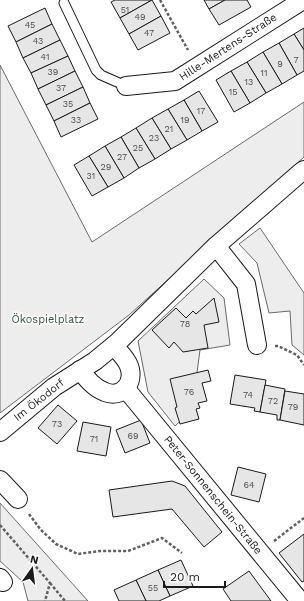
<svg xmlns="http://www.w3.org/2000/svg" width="304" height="601" font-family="'Work Sans',sans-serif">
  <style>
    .built { fill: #ededed; stroke: #6a6a6a }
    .building { fill: #e6e6e6; stroke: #1a1a1a }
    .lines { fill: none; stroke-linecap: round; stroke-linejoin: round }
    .service-casing { stroke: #1a1a1a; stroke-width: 11 }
    .minor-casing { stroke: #1a1a1a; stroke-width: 20 }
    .path { stroke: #5f5f5f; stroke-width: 2.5; stroke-dasharray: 3 2; stroke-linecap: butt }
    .service { stroke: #fff; stroke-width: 9 }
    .minor { stroke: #fff; stroke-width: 18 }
    .labels { text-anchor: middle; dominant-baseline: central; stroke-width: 3; stroke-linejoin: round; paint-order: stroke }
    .number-label { font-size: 9px; fill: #4d4d4d }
    .street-label { font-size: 11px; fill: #1a1a1a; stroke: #fff }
    .park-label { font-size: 11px; fill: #2b5a34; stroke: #fff }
  </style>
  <rect width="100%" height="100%" fill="#fff"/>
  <g class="built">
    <path d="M 0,65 L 92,242 L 304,102 L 304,157 L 129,315 L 0,413 Z"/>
    <path d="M 260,228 L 304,293 L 304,355 L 292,345 L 290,311 L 269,313 L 257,263 L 239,244 Z"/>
    <path d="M 204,279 L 224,298 L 230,345 L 200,350 L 192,410 L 175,426 L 148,392 L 138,341 Z"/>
    <path d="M 0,503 L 88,601 L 28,601 L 23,582 L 0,561 Z"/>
  </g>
  <g class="building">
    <path d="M 115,0 L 152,0 L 120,18 L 111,2 Z"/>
    <path d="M 152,0 L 161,16 L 129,34 L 120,18 Z"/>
    <path d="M 204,0 L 225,0 L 209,9 Z"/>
    <path d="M 225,0 L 247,0 L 251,7 L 219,25 L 209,9 Z"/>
    <path d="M 45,8 L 52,24 L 16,42 L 8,26 Z"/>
    <path d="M 161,16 L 170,33 L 138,50 L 129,34 Z"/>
    <path d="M 52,24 L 60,40 L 23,58 L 16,42 Z"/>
    <path d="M 304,28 L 304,50 L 294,34 Z"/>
    <path d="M 294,34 L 304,50 L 304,71 L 297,75 L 279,43 Z"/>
    <path d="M 60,40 L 68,56 L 31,73 L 23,58 Z"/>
    <path d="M 279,43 L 297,75 L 282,84 L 263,52 Z"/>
    <path d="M 263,52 L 282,84 L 266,93 L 247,62 Z"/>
    <path d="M 68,56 L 75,71 L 38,89 L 31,73 Z"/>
    <path d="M 247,62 L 266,93 L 250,103 L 231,71 Z"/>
    <path d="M 75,71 L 83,87 L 46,105 L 38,89 Z"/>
    <path d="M 231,71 L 250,103 L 234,112 L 216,80 Z"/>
    <path d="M 83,87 L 90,103 L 54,121 L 46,105 Z"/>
    <path d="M 199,91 L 218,122 L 202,131 L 184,100 Z"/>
    <path d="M 184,100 L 202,131 L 187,140 L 168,109 Z"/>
    <path d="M 90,103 L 98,119 L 61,137 L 54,121 Z"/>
    <path d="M 168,109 L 187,140 L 171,149 L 152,118 Z"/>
    <path d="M 152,118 L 171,149 L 155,159 L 136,128 Z"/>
    <path d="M 136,128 L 155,159 L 139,168 L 121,137 Z"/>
    <path d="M 121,137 L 139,168 L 124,178 L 105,146 Z"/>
    <path d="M 105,146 L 124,178 L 108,187 L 89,156 Z"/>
    <path d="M 89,156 L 108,187 L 92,196 L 74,165 Z"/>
    <path d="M 214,298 L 219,322 L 204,325 L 208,348 L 183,352 L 174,342 L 169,348 L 152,330 L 176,308 L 186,318 L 193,311 L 196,314 Z"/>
    <path d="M 208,370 L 211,381 L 202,383 L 207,401 L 198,403 L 200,408 L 196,409 L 199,419 L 180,424 L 175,408 L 177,407 L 170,379 Z"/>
    <path d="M 235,375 L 266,380 L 260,412 L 254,411 L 255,408 L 230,404 Z"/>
    <path d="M 265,385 L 285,389 L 280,420 L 277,420 L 277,415 L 260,412 Z"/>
    <path d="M 285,391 L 304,394 L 304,425 L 280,420 Z"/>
    <path d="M 58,405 L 77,421 L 57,444 L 38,428 Z"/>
    <path d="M 141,420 L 150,443 L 125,453 L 116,430 Z"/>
    <path d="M 83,422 L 111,427 L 106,456 L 77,451 Z"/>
    <path d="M 238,467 L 266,474 L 259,502 L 231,495 Z"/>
    <path d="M 172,481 L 185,486 L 222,532 L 204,547 L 172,509 L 113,517 L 109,490 Z"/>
    <path d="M 304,534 L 304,581 L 302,582 L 279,553 Z"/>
    <path d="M 181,560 L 193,586 L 170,596 L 158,570 Z"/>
    <path d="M 158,570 L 170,596 L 159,601 L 146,601 L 136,580 Z"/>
    <path d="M 249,571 L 271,601 L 231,601 L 223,589 Z"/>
    <path d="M 136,580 L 146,601 L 119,601 L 114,590 Z"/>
  </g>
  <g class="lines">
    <g class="service-casing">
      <path id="service" d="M 64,3 L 96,70 L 101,75 L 126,86"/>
    </g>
    <g class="minor-casing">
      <g id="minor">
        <path d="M 126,86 L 175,81 L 303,0"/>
        <path d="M 216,246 L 246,284 L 257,345"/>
        <path d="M 80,370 C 87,379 94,388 105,392 C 123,399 135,382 129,366 C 126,358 119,352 114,346"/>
        <path d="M 126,389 L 300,601"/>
        <path d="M 0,432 L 54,387 L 95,361 L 118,342 L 216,246 L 300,173 L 304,170"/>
        <path d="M 0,480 L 18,499"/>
        <path d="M 0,578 L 3,582"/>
      </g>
    </g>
    <g class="path">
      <path d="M 160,0 L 188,50"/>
      <path d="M 275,346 L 278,346 L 297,355 L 304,365"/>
      <path d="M 29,514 L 41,530 L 56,544 L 78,554 L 100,551 L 128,551 L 162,538 L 182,553"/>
      <path d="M 0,525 L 50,583 L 45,601"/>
      <path d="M 274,541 L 304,518"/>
      <path d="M 50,583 L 65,601"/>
    </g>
    <use href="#service" class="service"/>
    <use href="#minor" class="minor"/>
  </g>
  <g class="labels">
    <g class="number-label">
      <text x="125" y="10">51</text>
      <text x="140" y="17">49</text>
      <text x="30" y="25">45</text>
      <text x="149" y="33">47</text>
      <text x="38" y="41">43</text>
      <text x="45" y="57">41</text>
      <text x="296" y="60">7</text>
      <text x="280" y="64">9</text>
      <text x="53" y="72">39</text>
      <text x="264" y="73">11</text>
      <text x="249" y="82">13</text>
      <text x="61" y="88">37</text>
      <text x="233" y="92">15</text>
      <text x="68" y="104">35</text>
      <text x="201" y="111">17</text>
      <text x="76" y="120">33</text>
      <text x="185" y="120">19</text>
      <text x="169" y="129">21</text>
      <text x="154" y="138">23</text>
      <text x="138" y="148">25</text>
      <text x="122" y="157">27</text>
      <text x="106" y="167">29</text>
      <text x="91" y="176">31</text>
      <text x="185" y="324">78</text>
      <text x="189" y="392">76</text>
      <text x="248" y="395">74</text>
      <text x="273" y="401">72</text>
      <text x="293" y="407">79</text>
      <text x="57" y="424">73</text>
      <text x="133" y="436">69</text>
      <text x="94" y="439">71</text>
      <text x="249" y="485">64</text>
      <text x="153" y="588">55</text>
    </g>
    <g class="street-label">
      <text transform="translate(228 47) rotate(-33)">Hille-Mertens-Straße</text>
      <text transform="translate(39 400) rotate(-38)">Im Ökodorf</text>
      <text transform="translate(213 495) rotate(51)">Peter-Sonnenschein-Straße</text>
    </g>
    <g class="park-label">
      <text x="48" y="319">Ökospielplatz</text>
    </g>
  </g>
  <g transform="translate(32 569) rotate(14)" stroke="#ffffff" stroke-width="3" paint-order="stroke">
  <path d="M0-3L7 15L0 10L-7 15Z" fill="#1a1a1a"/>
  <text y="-6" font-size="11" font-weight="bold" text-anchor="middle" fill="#1a1a1a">N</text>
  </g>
  <path d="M164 581v6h61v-6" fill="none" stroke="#1a1a1a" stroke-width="2"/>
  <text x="170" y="581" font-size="12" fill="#1a1a1a" stroke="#ffffff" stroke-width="3" paint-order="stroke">20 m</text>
</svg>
